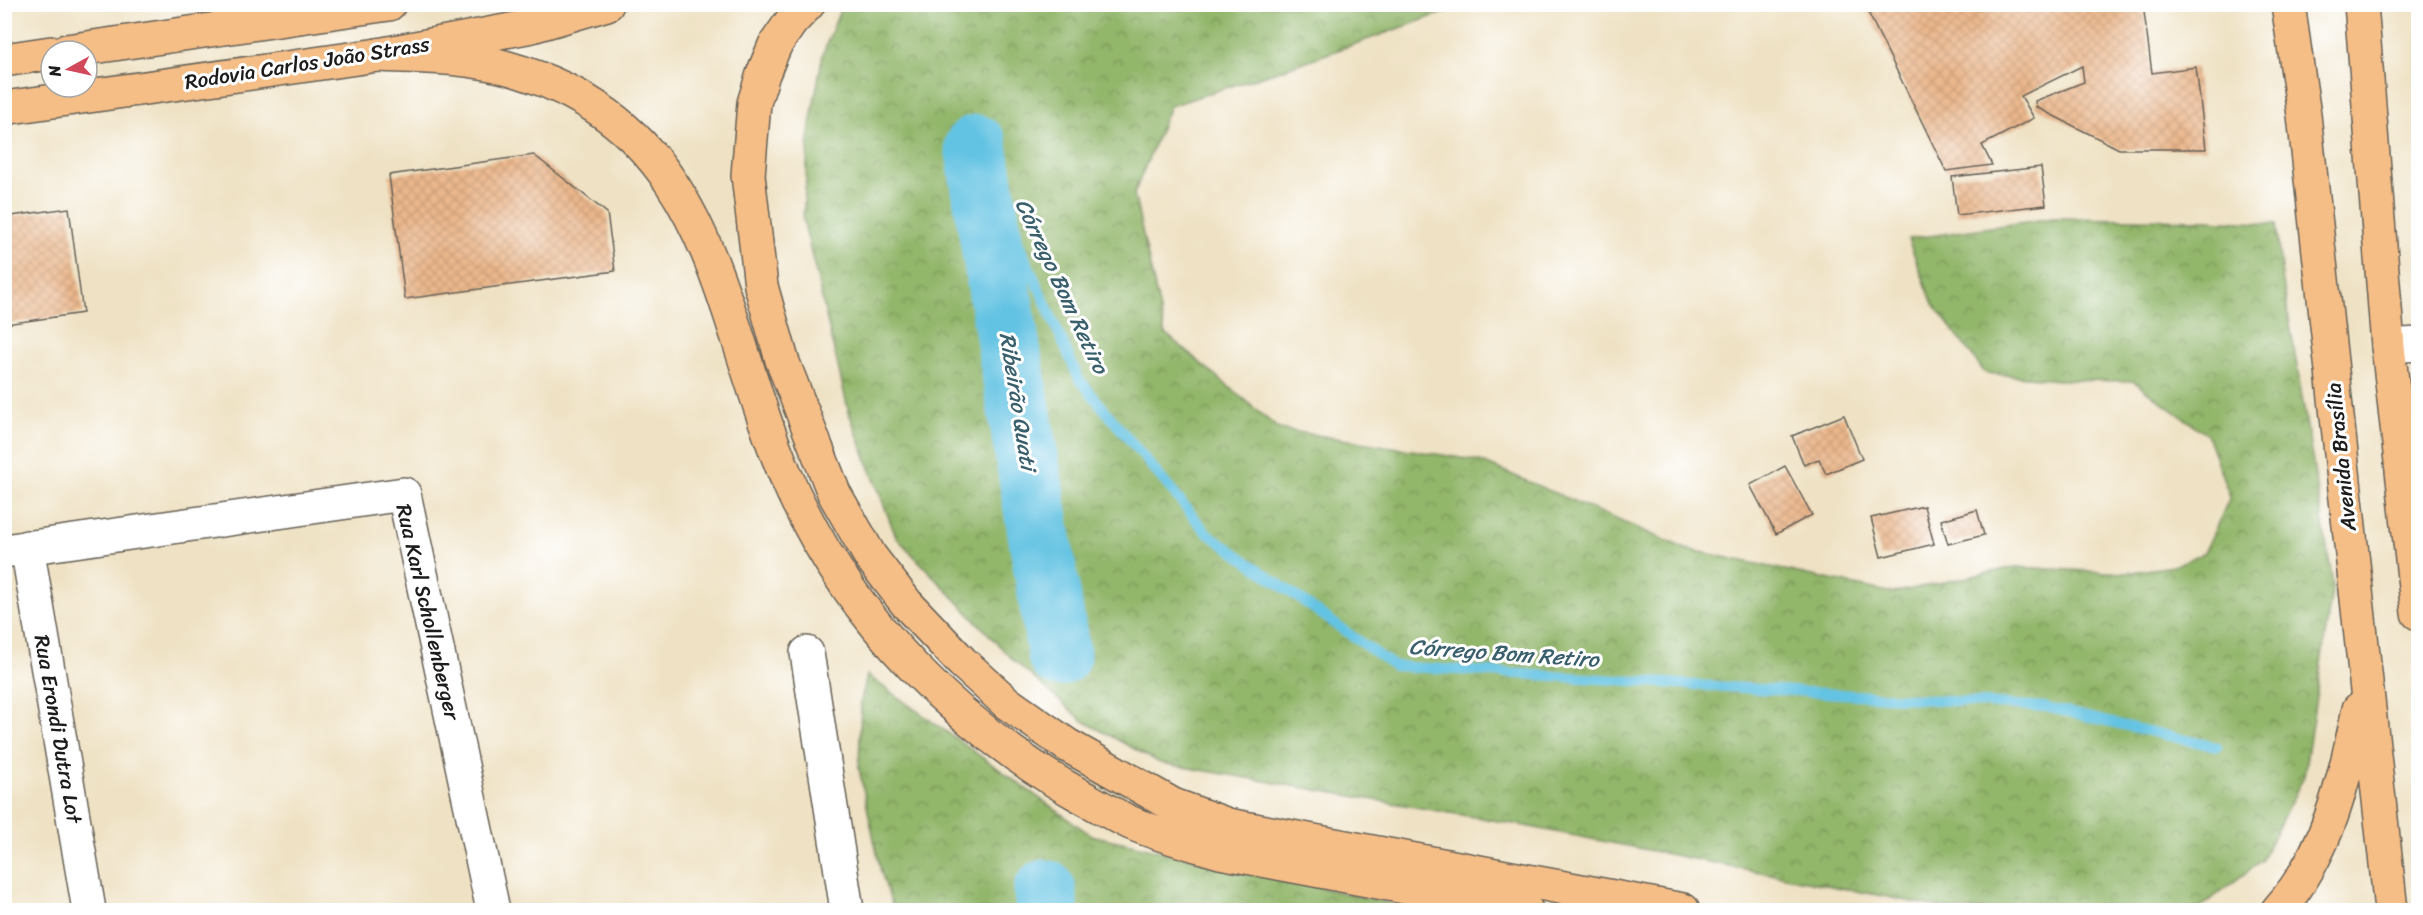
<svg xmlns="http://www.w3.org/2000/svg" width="2423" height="915" font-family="Sriracha,sans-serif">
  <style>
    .forest { fill: url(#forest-crowns); stroke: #576943; stroke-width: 1.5 }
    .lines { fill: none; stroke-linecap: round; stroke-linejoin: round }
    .stream { stroke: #64c3e3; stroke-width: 10 }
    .river { stroke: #64c3e3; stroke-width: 63 }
    .building { fill: url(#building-cross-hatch) }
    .street-casing { stroke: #666157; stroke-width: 36 }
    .highway-casing { stroke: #666157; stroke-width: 36 }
    .street { stroke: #fff; stroke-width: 33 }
    .highway { stroke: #f6be87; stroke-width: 33 }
    .labels { text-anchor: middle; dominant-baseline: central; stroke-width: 6; stroke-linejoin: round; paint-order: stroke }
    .street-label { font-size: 21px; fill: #1c1c1c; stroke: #fff }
    .water-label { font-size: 22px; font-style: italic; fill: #395f6c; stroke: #fff }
  </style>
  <defs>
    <pattern id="forest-crowns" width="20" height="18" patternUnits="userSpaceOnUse" patternTransform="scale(1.5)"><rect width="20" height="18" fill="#92b66a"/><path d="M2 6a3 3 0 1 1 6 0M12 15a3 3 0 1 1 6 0" fill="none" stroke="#769356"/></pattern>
    <pattern id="building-cross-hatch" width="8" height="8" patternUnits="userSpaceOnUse" patternTransform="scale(1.5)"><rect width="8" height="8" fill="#ebb78c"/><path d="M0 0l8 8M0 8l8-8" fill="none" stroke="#c99d78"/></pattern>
  </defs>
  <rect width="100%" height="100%" fill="#fff"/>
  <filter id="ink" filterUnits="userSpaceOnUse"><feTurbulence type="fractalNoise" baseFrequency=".0167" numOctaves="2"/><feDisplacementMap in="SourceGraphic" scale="12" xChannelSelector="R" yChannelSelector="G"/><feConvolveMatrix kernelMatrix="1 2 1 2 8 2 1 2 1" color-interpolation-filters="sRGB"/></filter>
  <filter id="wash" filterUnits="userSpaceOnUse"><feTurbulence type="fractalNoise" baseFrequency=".008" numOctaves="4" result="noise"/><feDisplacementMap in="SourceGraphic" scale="24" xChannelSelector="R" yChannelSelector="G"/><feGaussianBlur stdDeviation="1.35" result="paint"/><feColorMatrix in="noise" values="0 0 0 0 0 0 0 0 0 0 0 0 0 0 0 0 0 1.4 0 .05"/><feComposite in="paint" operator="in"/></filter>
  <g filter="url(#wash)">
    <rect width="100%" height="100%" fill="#efe2c4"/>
    <g class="forest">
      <path d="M 842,5 L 1465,5 L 1287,68 L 1170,106 L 1134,194 L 1165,333 L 1279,429 L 1480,461 L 1686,549 L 1893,593 L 2015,567 L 2126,573 L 2173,566 L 2204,553 L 2230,497 L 2207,435 L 2133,381 L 2059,380 L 1985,373 L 1933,304 L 1908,239 L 2052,218 L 2208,220 L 2276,224 L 2281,270 L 2333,584 L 2304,776 L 2261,861 L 2197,910 L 1954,910 L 1520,825 L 1160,763 L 1083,721 L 1012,659 L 896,537 L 849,413 L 803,219 L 810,124 L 823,53 Z"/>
      <path d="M 867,675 L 1091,835 L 1418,910 L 894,910 L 881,872 L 859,769 L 861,701 Z"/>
    </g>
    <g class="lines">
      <path class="stream" d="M 976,146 L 1079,379 L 1206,532 L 1394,666 L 2045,707 L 2217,747"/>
      <g class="river">
        <path d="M 976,146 L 1059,655"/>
        <path d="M 1045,891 L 1047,910"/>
      </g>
    </g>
    <g id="blocks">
      <g class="building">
        <path d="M 1864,4 L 2143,4 L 2152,73 L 2196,67 L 2206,149 L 2119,149 L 2036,107 L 2035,101 L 2084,82 L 2082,66 L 2021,96 L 2034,118 L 1982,145 L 1992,165 L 1946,171 Z"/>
        <path d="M 534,155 L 607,213 L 615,271 L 405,299 L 389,175 Z"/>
        <path d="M 2041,167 L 2046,205 L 1957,215 L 1952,177 Z"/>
        <path d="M 69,208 L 83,313 L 6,324 L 4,217 Z"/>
        <path d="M 1844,415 L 1862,459 L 1826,474 L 1819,459 L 1804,465 L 1792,436 Z"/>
        <path d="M 1785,466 L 1812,515 L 1776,534 L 1750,485 Z"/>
        <path d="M 1924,506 L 1934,544 L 1881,557 L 1871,518 Z"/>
        <path d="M 1977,510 L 1984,535 L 1948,544 L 1941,520 Z"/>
      </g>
    </g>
  </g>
  <g filter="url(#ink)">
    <use href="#blocks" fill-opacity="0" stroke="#666157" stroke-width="1.5"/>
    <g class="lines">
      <g class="street-casing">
        <g id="street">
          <path d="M 2388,346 L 2418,344"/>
          <path d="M 27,547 L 89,910"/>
          <path d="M 4,551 L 404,494 L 493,910"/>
          <path d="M 807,653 L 847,910"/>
        </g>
      </g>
      <g class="highway-casing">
        <g id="highway">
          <path d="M 808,4 L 791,22 L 775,45 L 763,74 L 754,103 L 748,175 L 761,286 L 782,360 L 834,493 L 870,556 L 907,604 L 962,662 L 1007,703 L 1067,745 L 1173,805 L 1228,825 L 1683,910"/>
          <path d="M 2288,4 L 2304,115 L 2391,910"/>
          <path d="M 2361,4 L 2388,346 L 2418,613"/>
          <path d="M 66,51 L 389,4"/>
          <path d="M 378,55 C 421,57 466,56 508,68 C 723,129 715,322 793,492 C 853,622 957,726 1081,796 C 1097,805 1114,815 1131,823 C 1159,835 1190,843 1220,852 L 1526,910"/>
          <path d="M 4,60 L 51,53"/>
          <path d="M 4,108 L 378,55 L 532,26 L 607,4"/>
          <path d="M 2278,910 C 2328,855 2344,780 2359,709"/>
        </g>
      </g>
      <use href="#street" class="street"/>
      <use href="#highway" class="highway"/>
    </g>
  </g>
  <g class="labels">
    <g class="street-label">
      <text transform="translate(307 63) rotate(-9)">Rodovia Carlos João Strass</text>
      <text transform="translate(2341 457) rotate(-96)">Avenida Brasília</text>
      <text transform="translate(428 612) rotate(77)">Rua Karl Schollenberger</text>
      <text transform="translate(58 729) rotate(80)">Rua Erondi Dutra Lot</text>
    </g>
    <g class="water-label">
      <text transform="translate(1062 286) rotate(65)">Córrego Bom Retiro</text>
      <text transform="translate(1018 401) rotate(81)">Ribeirão Quati</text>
      <text transform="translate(1504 653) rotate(4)">Córrego Bom Retiro</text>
    </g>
  </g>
  <rect width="2423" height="915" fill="none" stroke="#fff" stroke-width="24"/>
  <g transform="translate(69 69) rotate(262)"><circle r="28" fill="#ffffff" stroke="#a4a4a4" stroke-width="1.5"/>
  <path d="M0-4.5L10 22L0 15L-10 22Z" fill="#d1495b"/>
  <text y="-9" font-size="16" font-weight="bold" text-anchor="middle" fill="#1c1c1c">N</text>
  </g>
</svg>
